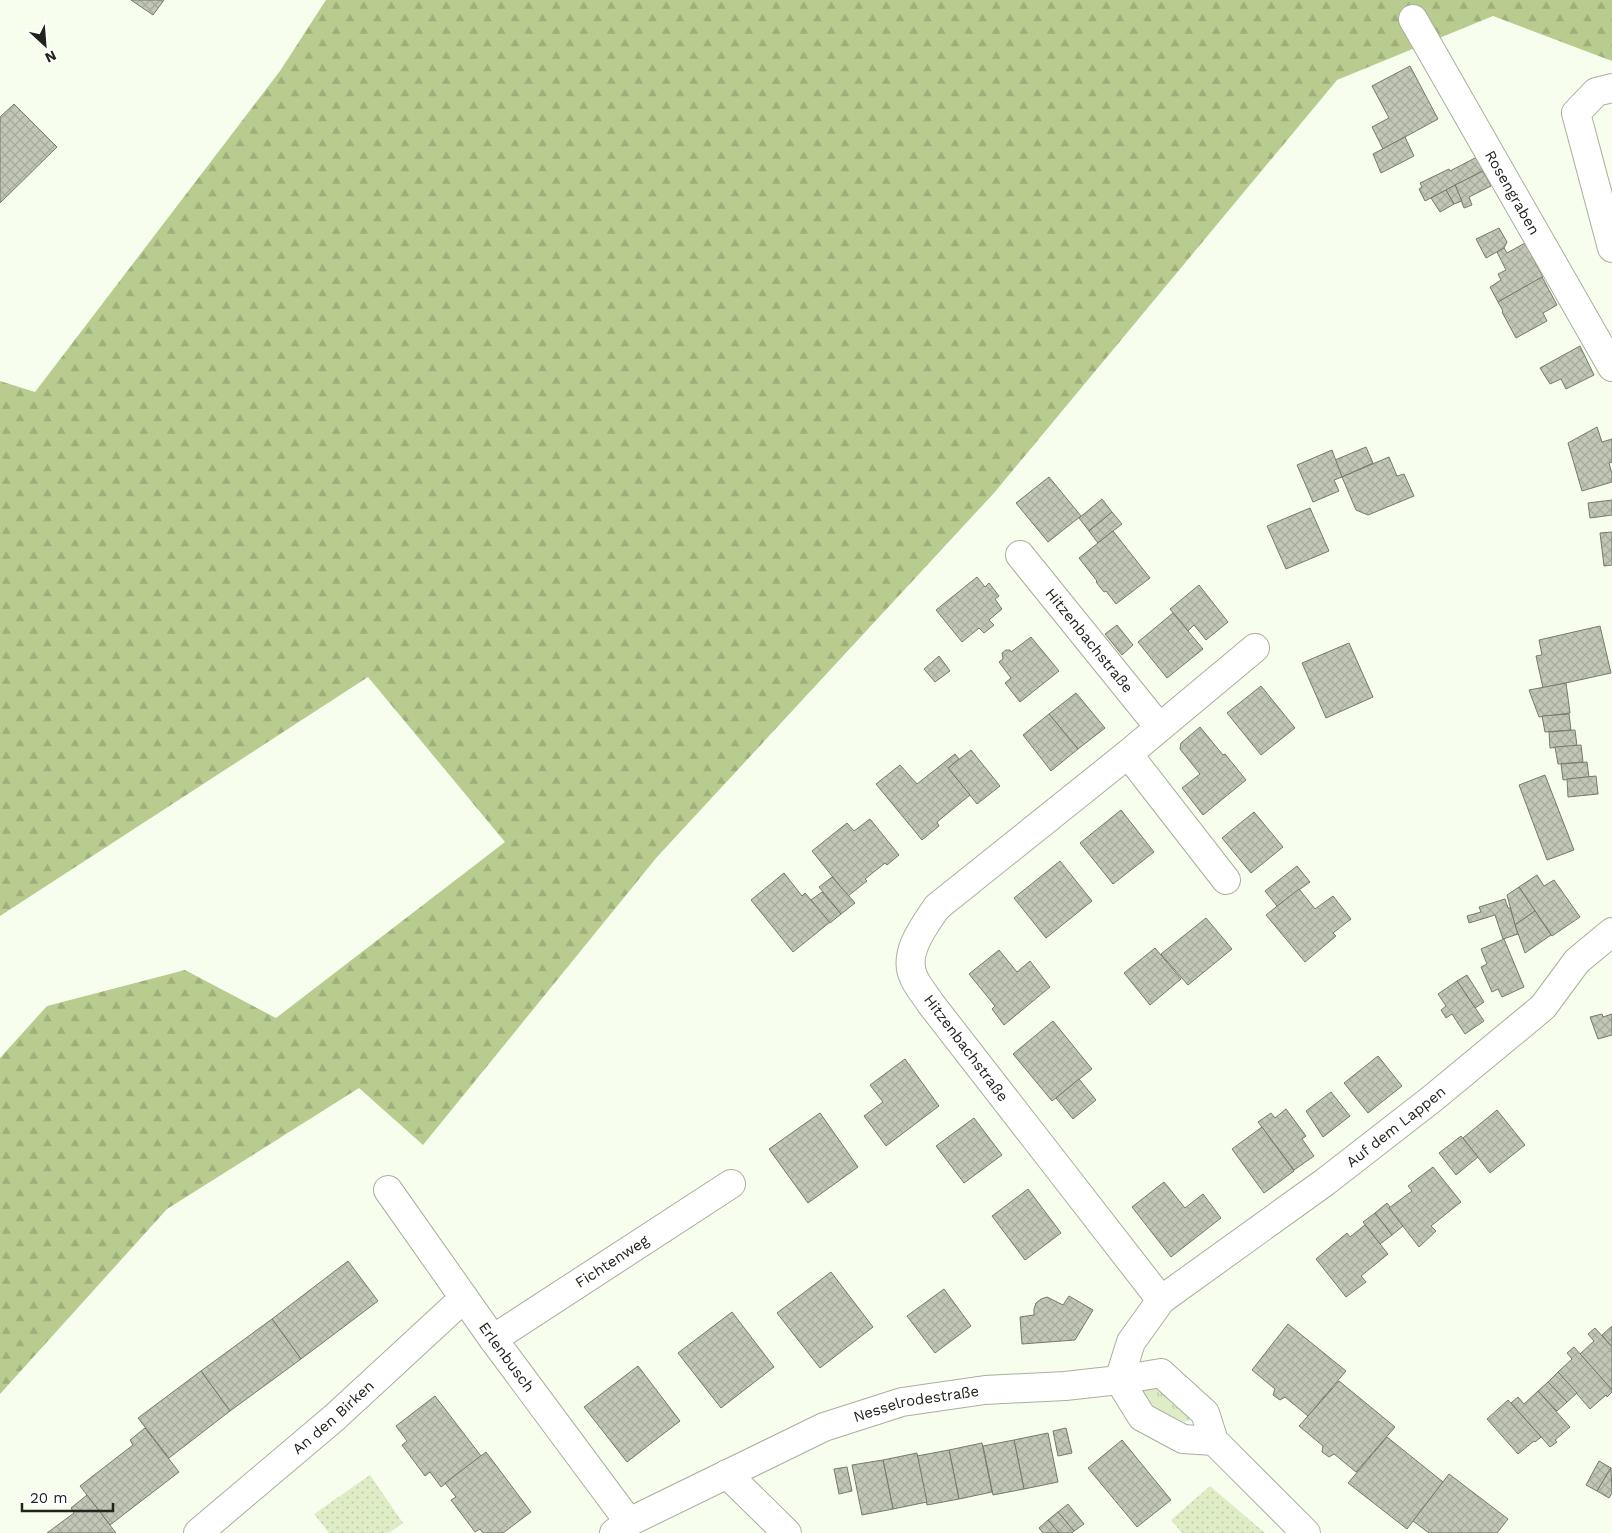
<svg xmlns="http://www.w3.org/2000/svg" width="1612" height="1533" font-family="'Work Sans',sans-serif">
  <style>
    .grass { fill: url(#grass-tufts) }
    .forest { fill: url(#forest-firs) }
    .park { fill: url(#park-dots) }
    .building { fill: url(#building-cross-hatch); stroke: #757b6c }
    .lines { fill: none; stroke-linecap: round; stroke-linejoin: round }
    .minor-casing { stroke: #a9ae9f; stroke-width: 30 }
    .minor { stroke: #fff; stroke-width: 28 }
    .labels { text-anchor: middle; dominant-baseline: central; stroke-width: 4; stroke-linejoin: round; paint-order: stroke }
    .street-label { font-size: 15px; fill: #21231d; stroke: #fff }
  </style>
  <defs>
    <pattern id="grass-tufts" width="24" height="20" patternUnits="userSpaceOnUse" patternTransform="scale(1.25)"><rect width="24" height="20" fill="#dfedc6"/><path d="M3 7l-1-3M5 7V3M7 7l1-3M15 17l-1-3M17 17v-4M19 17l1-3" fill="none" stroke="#bfcbaa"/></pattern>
    <pattern id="forest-firs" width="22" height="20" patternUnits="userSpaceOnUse" patternTransform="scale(1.25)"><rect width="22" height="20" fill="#b8cc8f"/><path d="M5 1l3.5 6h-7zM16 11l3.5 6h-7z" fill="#9eaf7b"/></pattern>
    <pattern id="park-dots" width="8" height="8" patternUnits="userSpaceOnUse" patternTransform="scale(1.25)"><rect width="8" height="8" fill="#dfedc6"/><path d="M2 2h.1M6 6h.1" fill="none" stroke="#bfcbaa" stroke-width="1.8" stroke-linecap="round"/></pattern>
    <pattern id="building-cross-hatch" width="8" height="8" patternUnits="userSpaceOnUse" patternTransform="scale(1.25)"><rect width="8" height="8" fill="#c1c6b7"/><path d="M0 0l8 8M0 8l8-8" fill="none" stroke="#a6aa9d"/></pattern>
  </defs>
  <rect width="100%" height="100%" fill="#f8feee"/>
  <path class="grass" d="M 1152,1381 L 1190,1412 L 1189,1420 L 1185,1422 C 1176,1418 1151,1406 1145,1399 C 1141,1396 1141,1392 1142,1387 Z"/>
  <path class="forest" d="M 326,0 L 1612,0 L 1612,61 L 1493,16 L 1337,80 L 994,493 L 657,857 L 423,1145 L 359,1088 L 167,1209 L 0,1394 L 0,1058 L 47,1006 L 185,970 L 276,1018 L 505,842 L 368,677 L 0,916 L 0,381 L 35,392 L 280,71 Z"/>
  <g class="park">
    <path d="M 370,1475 L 403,1523 L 389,1533 L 329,1533 L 314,1514 Z"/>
    <path d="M 1210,1486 L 1265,1533 L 1182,1533 L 1171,1520 Z"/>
  </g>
  <g class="building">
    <path d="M 131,0 L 164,0 L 153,15 Z"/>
    <path d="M 1410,66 L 1438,119 L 1383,149 L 1372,127 L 1389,118 L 1372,86 Z"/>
    <path d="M 14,104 L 57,147 L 0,203 L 0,117 Z"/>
    <path d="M 1405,137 L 1414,156 L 1381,173 L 1373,154 Z"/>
    <path d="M 1477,157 L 1483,171 L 1425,201 L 1419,189 L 1422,187 L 1420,183 L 1449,169 L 1450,171 Z"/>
    <path d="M 1483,171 L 1491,186 L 1469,197 L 1472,205 L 1464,208 L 1455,185 Z"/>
    <path d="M 1455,185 L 1462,201 L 1454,204 L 1446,190 Z"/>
    <path d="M 1446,190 L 1454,204 L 1440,212 L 1431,198 Z"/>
    <path d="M 1499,228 L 1507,242 L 1504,248 L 1486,258 L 1476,239 Z"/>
    <path d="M 1525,243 L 1543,277 L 1498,302 L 1490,287 L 1501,280 L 1498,274 L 1506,270 L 1497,252 L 1504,248 L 1507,253 Z"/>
    <path d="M 1542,277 L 1557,305 L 1543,313 L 1547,321 L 1516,338 L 1502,312 L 1503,311 L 1498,302 Z"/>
    <path d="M 1580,346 L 1594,375 L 1566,389 L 1561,379 L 1550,384 L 1540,368 Z"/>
    <path d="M 1597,427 L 1602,442 L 1612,439 L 1612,462 L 1609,463 L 1612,474 L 1612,482 L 1582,491 L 1568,443 Z"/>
    <path d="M 1366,447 L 1373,463 L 1342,477 L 1335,460 Z"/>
    <path d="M 1332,450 L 1342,477 L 1334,480 L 1339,491 L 1313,502 L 1297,465 Z"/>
    <path d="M 1389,457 L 1397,476 L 1404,474 L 1414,496 L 1368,515 L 1356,510 L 1342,477 Z"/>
    <path d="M 1049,477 L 1081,516 L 1048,542 L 1016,503 Z"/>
    <path d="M 1102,499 L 1112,512 L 1089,531 L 1079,518 Z"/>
    <path d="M 1612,500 L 1612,515 L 1590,518 L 1588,503 Z"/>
    <path d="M 1310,508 L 1329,551 L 1286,569 L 1267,526 Z"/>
    <path d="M 1112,512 L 1122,524 L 1098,543 L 1089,531 Z"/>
    <path d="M 1113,531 L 1150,578 L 1116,604 L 1106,591 L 1104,592 L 1096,582 L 1097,581 L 1079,558 Z"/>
    <path d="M 1612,532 L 1612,565 L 1604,566 L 1600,533 Z"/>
    <path d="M 977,577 L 985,587 L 989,583 L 999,596 L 995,599 L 1002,609 L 989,620 L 994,625 L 984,633 L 979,628 L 962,642 L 936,610 Z"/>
    <path d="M 1199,585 L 1228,622 L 1206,640 L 1194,625 L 1188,631 L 1170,609 Z"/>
    <path d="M 1173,613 L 1203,649 L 1167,678 L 1138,642 Z"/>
    <path d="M 1117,625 L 1133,645 L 1122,655 L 1105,634 Z"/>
    <path d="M 1600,626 L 1611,673 L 1543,688 L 1536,656 L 1542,655 L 1539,640 Z"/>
    <path d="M 1031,637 L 1059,671 L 1020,702 L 1005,683 L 1011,678 L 999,662 L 1003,659 L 1002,653 L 1006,650 L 1010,650 L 1011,652 Z"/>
    <path d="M 1349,643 L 1373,697 L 1326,718 L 1302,663 Z"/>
    <path d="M 939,656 L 950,671 L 935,682 L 924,669 Z"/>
    <path d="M 1566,683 L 1570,713 L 1539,717 L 1529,690 Z"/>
    <path d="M 1261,686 L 1295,728 L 1261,755 L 1227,713 Z"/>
    <path d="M 1076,693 L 1105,728 L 1078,749 L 1049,714 Z"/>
    <path d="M 1049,714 L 1078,749 L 1051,771 L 1023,735 Z"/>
    <path d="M 1569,714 L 1571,730 L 1545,732 L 1542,716 Z"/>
    <path d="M 1200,727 L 1223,755 L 1225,754 L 1246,780 L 1203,815 L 1182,788 L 1200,774 L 1180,749 L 1181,743 Z"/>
    <path d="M 1575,730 L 1577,746 L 1550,748 L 1549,732 Z"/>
    <path d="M 1581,745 L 1583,762 L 1558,764 L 1555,747 Z"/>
    <path d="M 971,750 L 1000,786 L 977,804 L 948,768 Z"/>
    <path d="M 955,754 L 959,759 L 948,768 L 970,795 L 937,822 L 939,826 L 922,840 L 876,784 L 900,765 L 917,784 Z"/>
    <path d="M 1587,762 L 1589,777 L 1563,780 L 1561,764 Z"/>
    <path d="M 1545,775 L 1574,850 L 1547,860 L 1519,785 Z"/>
    <path d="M 1596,776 L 1598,794 L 1568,797 L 1567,779 Z"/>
    <path d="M 1121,810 L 1154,852 L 1113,884 L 1080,843 Z"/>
    <path d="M 1254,812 L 1283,847 L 1251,873 L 1222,838 Z"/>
    <path d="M 870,819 L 899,855 L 887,865 L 885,863 L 865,879 L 867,881 L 848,896 L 812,851 L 847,823 L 854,831 Z"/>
    <path d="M 1060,861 L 1092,901 L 1046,938 L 1014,898 Z"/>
    <path d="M 1297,866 L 1310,882 L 1277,906 L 1265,891 Z"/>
    <path d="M 784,873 L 802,896 L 805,893 L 830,922 L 793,952 L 751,900 Z"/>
    <path d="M 1537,875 L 1544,886 L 1554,880 L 1580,917 L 1552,936 L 1519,887 Z"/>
    <path d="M 832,877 L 855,903 L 841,914 L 819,887 Z"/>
    <path d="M 1519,887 L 1535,911 L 1515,925 L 1507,895 Z"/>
    <path d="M 1299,889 L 1315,909 L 1333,896 L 1351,919 L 1333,933 L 1336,936 L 1305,962 L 1266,915 Z"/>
    <path d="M 822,892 L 841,914 L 830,923 L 811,900 Z"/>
    <path d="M 1505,899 L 1508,908 L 1510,908 L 1518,934 L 1503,939 L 1495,915 L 1469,923 L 1467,916 L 1481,912 L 1479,907 Z"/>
    <path d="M 1535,911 L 1551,935 L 1525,953 L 1515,925 Z"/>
    <path d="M 1206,918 L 1232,949 L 1188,985 L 1161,954 Z"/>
    <path d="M 1504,939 L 1524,987 L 1502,997 L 1498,989 L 1492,992 L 1481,967 L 1487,964 L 1481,949 Z"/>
    <path d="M 1155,948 L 1181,979 L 1150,1005 L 1124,973 Z"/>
    <path d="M 999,950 L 1017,972 L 1030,961 L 1050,987 L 1004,1025 L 992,1009 L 995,1006 L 969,974 Z"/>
    <path d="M 1467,975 L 1484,1002 L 1475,1008 L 1457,981 Z"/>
    <path d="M 1457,981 L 1484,1021 L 1465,1034 L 1452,1014 L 1446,1018 L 1441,1010 L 1446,1006 L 1438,994 Z"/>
    <path d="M 1602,1014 L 1603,1017 L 1612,1014 L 1612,1035 L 1598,1039 L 1590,1017 Z"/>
    <path d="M 1053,1021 L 1092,1069 L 1052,1101 L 1013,1054 Z"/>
    <path d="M 1378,1056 L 1402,1086 L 1368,1113 L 1344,1083 Z"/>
    <path d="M 905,1059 L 939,1106 L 886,1146 L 864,1116 L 883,1102 L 870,1085 Z"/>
    <path d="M 1079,1079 L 1096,1100 L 1073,1119 L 1056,1098 Z"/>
    <path d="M 1331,1092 L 1350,1116 L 1323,1137 L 1306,1111 Z"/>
    <path d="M 1286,1109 L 1306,1136 L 1302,1139 L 1314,1156 L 1294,1170 L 1258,1122 L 1271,1113 L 1275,1118 Z"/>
    <path d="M 1497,1110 L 1525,1145 L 1490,1173 L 1463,1138 Z"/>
    <path d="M 820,1113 L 858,1167 L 808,1203 L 769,1149 Z"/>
    <path d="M 974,1118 L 1002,1155 L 964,1183 L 936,1146 Z"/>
    <path d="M 1262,1127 L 1294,1171 L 1264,1193 L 1232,1149 Z"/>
    <path d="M 1461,1136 L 1478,1157 L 1456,1175 L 1439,1153 Z"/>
    <path d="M 1433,1167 L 1461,1202 L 1431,1226 L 1436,1231 L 1419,1247 L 1389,1208 L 1412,1191 L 1408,1186 Z"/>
    <path d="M 1164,1182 L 1185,1208 L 1203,1194 L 1221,1218 L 1171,1257 L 1132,1207 Z"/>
    <path d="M 1028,1189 L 1061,1233 L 1025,1260 L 992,1216 Z"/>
    <path d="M 1387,1203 L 1390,1207 L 1389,1208 L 1403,1226 L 1392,1235 L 1375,1213 Z"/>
    <path d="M 1375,1213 L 1392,1235 L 1380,1244 L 1363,1222 Z"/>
    <path d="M 1365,1225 L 1388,1254 L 1361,1276 L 1366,1282 L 1346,1297 L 1316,1259 L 1347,1233 L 1350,1237 Z"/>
    <path d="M 348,1261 L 378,1301 L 301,1359 L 272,1319 Z"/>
    <path d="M 831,1272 L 873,1327 L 820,1368 L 777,1313 Z"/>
    <path d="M 944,1289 L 971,1326 L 935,1353 L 907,1316 Z"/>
    <path d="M 1069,1296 L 1093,1310 L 1075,1340 L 1022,1344 L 1020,1317 L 1034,1315 L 1034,1309 L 1036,1303 L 1041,1299 L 1047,1297 L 1063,1305 Z"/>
    <path d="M 732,1312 L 774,1367 L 721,1408 L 678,1353 Z"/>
    <path d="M 272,1319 L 301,1359 L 230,1411 L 201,1371 Z"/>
    <path d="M 1288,1324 L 1346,1371 L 1308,1416 L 1285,1397 L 1280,1400 L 1273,1395 L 1275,1389 L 1252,1370 Z"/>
    <path d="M 1612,1326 L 1612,1347 L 1602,1335 Z"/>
    <path d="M 1595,1328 L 1612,1347 L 1612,1390 L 1580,1354 L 1594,1341 L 1588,1334 Z"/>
    <path d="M 1574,1347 L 1612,1390 L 1612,1392 L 1607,1397 L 1606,1395 L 1590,1409 L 1558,1372 L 1572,1359 L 1567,1353 Z"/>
    <path d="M 638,1366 L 680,1421 L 627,1462 L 584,1407 Z"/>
    <path d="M 201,1371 L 230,1411 L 169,1458 L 138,1418 Z"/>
    <path d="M 1558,1372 L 1577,1393 L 1567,1402 L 1548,1382 Z"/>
    <path d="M 1339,1381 L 1395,1427 L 1356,1472 L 1334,1454 L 1329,1457 L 1322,1452 L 1323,1446 L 1299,1426 Z"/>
    <path d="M 1548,1382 L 1567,1402 L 1557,1411 L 1538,1391 Z"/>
    <path d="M 1538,1391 L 1570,1427 L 1555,1440 L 1557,1442 L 1550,1447 L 1511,1403 L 1518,1397 L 1524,1404 Z"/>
    <path d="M 435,1396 L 481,1456 L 441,1487 L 430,1472 L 425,1476 L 402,1445 L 407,1441 L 396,1426 Z"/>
    <path d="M 1508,1400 L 1541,1437 L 1535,1442 L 1534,1441 L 1518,1454 L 1487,1419 Z"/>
    <path d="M 145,1428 L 179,1472 L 110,1525 L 80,1486 L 133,1445 L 130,1440 Z"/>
    <path d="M 1066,1428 L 1072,1453 L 1058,1456 L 1053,1431 Z"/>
    <path d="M 1048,1433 L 1058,1482 L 1024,1489 L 1014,1440 Z"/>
    <path d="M 1387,1437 L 1443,1482 L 1407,1529 L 1348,1483 Z"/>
    <path d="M 1014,1440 L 1024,1489 L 993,1495 L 983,1446 Z"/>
    <path d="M 1122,1440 L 1171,1500 L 1137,1527 L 1088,1468 Z"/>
    <path d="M 982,1443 L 992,1492 L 959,1499 L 949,1450 Z"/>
    <path d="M 949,1450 L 959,1499 L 927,1505 L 917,1456 Z"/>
    <path d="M 486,1452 L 531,1512 L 503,1533 L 483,1533 L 480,1529 L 475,1532 L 451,1500 L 456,1497 L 445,1483 Z"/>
    <path d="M 917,1453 L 927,1502 L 893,1509 L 883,1460 Z"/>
    <path d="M 883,1460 L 893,1509 L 862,1515 L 852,1465 Z"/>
    <path d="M 1599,1461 L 1611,1468 L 1597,1491 L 1586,1485 Z"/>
    <path d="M 847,1467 L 852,1491 L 839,1494 L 834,1469 Z"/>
    <path d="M 1611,1468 L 1612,1493 L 1609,1498 L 1597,1491 Z"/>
    <path d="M 1449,1474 L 1508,1519 L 1497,1533 L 1429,1533 L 1413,1521 Z"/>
    <path d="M 87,1495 L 116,1533 L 47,1533 L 74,1513 L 71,1508 Z"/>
    <path d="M 1068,1504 L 1084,1524 L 1074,1531 L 1058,1512 Z"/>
    <path d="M 1058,1512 L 1074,1531 L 1072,1533 L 1059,1533 L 1048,1520 Z"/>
    <path d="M 1048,1520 L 1059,1533 L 1043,1533 L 1039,1528 Z"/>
  </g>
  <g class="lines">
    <g class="minor-casing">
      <g id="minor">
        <path id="s1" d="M 1413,19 L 1612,367"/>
        <path d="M 1612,88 L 1596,92 L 1576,113 L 1612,248"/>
        <path id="s2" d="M 1020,555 L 1159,727"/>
        <path d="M 1128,754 L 1226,880"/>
        <path id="s3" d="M 388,1190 L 493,1339 L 629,1522"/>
        <path id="s4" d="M 1161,1300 L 1325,1182 L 1433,1098 L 1543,1007 L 1577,961 L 1612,932"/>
        <path id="s5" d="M 493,1339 L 731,1184"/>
        <path d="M 1119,1380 L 1131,1342 L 1161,1300 L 931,1004 C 926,996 918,987 914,978 C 902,954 924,926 937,907 L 1128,754 L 1255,648"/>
        <path d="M 1119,1380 L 1142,1417 L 1183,1439 L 1214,1441"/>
        <path d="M 727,1474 L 787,1533"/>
        <path id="s6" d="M 198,1533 L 334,1418 L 464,1298"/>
        <path id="s7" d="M 614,1533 L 629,1522 L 824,1427 L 902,1402 L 985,1390 L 1065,1386 L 1119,1380 L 1161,1373 L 1205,1413 L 1214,1441 L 1306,1533"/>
      </g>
    </g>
    <use href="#minor" class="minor"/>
  </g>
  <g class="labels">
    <g class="street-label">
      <text stroke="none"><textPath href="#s1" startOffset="200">Rosengraben</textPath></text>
      <text stroke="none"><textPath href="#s2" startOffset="110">Hitzenbachstraße</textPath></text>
      <text transform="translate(966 1048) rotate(53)">Hitzenbachstraße</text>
      <text stroke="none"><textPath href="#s4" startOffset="292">Auf dem Lappen</textPath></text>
      <text stroke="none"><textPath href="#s5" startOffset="142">Fichtenweg</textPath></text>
      <text stroke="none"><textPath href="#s3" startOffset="205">Erlenbusch</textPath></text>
      <text stroke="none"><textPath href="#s7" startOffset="331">Nesselrodestraße</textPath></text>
      <text stroke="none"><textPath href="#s6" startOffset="178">An den Birken</textPath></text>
    </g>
  </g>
  <g transform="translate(45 45) rotate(154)" stroke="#ffffff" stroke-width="4" paint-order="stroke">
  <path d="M0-4L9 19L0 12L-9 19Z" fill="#21231d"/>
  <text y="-8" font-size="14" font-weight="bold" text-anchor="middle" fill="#21231d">N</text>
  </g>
  <path d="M22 1503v8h91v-8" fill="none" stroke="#21231d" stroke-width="2.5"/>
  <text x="30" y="1503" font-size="15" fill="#21231d" stroke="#ffffff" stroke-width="4" paint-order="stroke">20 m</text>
</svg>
